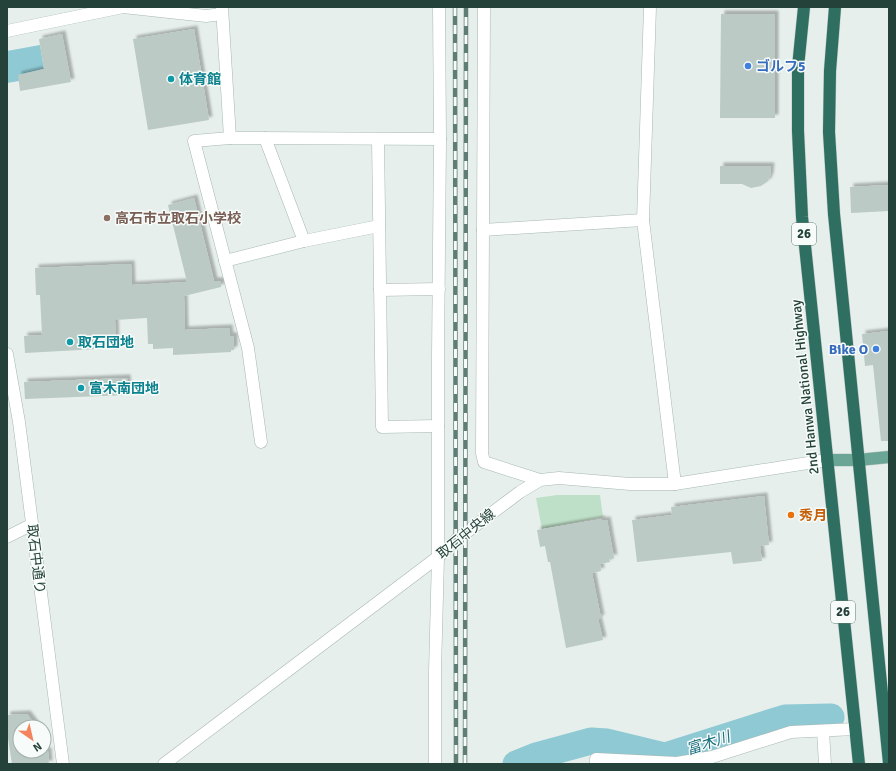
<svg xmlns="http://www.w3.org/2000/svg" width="896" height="771" font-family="Signika,'Noto Sans JP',sans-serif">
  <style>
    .green { fill: #bfe0c8 }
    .water { fill: #8ec9d4 }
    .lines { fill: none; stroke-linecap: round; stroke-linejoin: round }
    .river { stroke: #8ec9d4; stroke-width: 27 }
    .building { fill: #bbcac4; filter: url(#shadow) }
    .minor-casing { stroke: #a8b8b2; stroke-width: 13 }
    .major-casing { stroke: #c2cac8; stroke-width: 13 }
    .highway-casing { stroke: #c2cac8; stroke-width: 13 }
    .minor { stroke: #fff; stroke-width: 12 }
    .major { stroke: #6aa596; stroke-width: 12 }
    .highway { stroke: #2f6f62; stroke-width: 12 }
    .rail-casing { stroke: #5f7d75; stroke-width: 4.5 }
    .rail { stroke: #f7fbf9; stroke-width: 3; stroke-dasharray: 9; stroke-linecap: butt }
    .shop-dot { fill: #3f7fe0; stroke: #f7fbf9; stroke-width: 1.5 }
    .culture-dot { fill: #0f9aa8; stroke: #f7fbf9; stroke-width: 1.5 }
    .education-dot { fill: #8d6e63; stroke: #f7fbf9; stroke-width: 1.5 }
    .food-dot { fill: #e8710a; stroke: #f7fbf9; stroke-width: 1.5 }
    .labels { text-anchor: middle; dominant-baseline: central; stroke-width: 3; stroke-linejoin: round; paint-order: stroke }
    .shield { fill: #f7fbf9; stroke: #637a73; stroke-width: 1 }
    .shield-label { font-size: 13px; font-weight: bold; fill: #24423a }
    .shop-label { font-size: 14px; font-weight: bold; fill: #366cbe; stroke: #f7fbf9; text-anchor: start }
    .culture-label { font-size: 14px; font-weight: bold; fill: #0d838f; stroke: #f7fbf9; text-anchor: start }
    .education-label { font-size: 14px; font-weight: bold; fill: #785e54; stroke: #f7fbf9; text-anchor: start }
    .street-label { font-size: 14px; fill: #24423a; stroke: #f7fbf9 }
    .food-label { font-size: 14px; font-weight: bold; fill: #c56008; stroke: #f7fbf9; text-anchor: start }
    .water-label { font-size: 15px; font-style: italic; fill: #1c6f80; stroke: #f7fbf9 }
  </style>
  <defs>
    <filter id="shadow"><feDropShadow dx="3.5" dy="-3.5" stdDeviation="1" flood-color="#0004"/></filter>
  </defs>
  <rect width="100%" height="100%" fill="#e6efeb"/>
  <path class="green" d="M 557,495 L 600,495 L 603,517 L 542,529 L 536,498 Z"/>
  <path class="water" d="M 40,45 L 44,69 L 19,75 L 19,81 L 7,83 L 7,51 Z"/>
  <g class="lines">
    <path class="river" d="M 516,764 L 536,756 L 591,741 L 607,742 L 665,756 L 785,718 L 831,717"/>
  </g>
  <g class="building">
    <path d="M 721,14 L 775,14 L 775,118 L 720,118 Z"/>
    <path d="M 194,29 L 209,120 L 148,130 L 133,39 Z"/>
    <path d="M 62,34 L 71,82 L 20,91 L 18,75 L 44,69 L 39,39 Z"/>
    <path d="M 720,166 L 771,166 L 770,176 L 768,181 L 761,186 L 751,188 L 742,184 L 720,184 Z"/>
    <path d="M 889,185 L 889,211 L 851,213 L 850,187 Z"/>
    <path d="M 194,198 L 214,281 L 221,281 L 221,287 L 184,296 L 185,330 L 229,328 L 230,336 L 234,336 L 234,350 L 231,350 L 231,352 L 173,355 L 173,348 L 153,349 L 153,344 L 148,344 L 147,318 L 115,320 L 116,348 L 25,353 L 24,336 L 42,335 L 40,295 L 36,295 L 35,268 L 131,264 L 132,285 L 187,282 L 168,205 Z"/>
    <path d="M 889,331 L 889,441 L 881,441 L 873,365 L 865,366 L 862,334 Z"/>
    <path d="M 127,378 L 128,395 L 25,399 L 24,382 Z"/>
    <path d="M 764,496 L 769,545 L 760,546 L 762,561 L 733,564 L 731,552 L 637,562 L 632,520 L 672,515 L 671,507 Z"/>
    <path d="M 602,519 L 602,521 L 607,520 L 614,558 L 609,558 L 610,562 L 600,564 L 601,571 L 592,573 L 601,618 L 598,619 L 603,640 L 566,648 L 550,562 L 548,562 L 545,546 L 540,547 L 537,530 Z"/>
    <path d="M 27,714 L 37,727 L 20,727 L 20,751 L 48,751 L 49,764 L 12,764 L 7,732 L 7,715 Z"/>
  </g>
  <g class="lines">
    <g class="minor-casing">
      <g id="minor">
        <path d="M 222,7 L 230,138 L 440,139"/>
        <path d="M 484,7 L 482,453 L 484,462 L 540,480"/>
        <path d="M 650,7 L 643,220 L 675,484"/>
        <path d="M 7,31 L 123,7 L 206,16 L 222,14"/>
        <path d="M 230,138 L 194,141 L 248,348 L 261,442"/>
        <path d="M 265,138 L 304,241"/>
        <path d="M 378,139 L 382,427 L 438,426"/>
        <path d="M 483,230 L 643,220"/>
        <path d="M 225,261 L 304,241 L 379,226"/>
        <path d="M 380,290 L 439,289"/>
        <path d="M 7,354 L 19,422 L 63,764"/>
        <path d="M 7,537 L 31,525"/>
        <path d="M 823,731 L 825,764"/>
        <path d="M 164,764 L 438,557 L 456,540 L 520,492 L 540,480 L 559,478 L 630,484 L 675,484 L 827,460"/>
        <path d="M 435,764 L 435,671 L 438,557 L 438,357 L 440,139 L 439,7"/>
        <path d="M 596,764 L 596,759 L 677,763 L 712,757 L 791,732 L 855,729"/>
      </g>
    </g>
    <g class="major-casing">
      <path id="major" d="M 827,460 L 858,460 L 889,457"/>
    </g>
    <g class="highway-casing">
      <g id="highway">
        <path d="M 804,7 L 798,67 L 798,131 L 802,217 L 859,764"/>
        <path d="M 835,7 L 830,71 L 829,132 L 834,214 L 889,763"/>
      </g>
    </g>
    <use href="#minor" class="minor"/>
    <use href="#major" class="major"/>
    <use href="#highway" class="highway"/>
    <g class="rail-casing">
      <g id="rail">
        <path d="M 455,7 L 456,764"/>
        <path d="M 465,764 L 466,7"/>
      </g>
    </g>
    <use href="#rail" class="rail"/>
  </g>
  <g class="shop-dot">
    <circle cx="748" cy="66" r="4"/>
    <circle cx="876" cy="349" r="4"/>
  </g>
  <g class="culture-dot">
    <circle cx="171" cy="79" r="4"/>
    <circle cx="70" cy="342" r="4"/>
    <circle cx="81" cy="388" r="4"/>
  </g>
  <circle class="education-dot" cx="107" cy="218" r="4"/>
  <circle class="food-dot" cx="791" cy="515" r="4"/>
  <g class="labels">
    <g class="shield">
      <rect x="792" y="223" width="24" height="22" rx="3"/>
      <rect x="831" y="601" width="24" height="22" rx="3"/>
    </g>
    <g class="shield-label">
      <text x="804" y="234">26</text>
      <text x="843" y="612">26</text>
    </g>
    <g class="shop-label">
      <text x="756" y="66">ゴルフ5</text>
      <text x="868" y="349" text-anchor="end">Bike O</text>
    </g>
    <g class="culture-label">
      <text x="179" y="79">体育館</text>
      <text x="78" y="342">取石団地</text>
      <text x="89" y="388">富木南団地</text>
    </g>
    <g class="education-label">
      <text x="115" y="218">高石市立取石小学校</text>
    </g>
    <g class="street-label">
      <text transform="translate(805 387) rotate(-96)">2nd Hanwa National Highway</text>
      <text transform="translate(466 534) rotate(-39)">取石中央線</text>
      <text transform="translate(36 559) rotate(83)">取石中通り</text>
    </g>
    <g class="food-label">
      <text x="799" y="515">秀月</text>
    </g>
    <g class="water-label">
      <text transform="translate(708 743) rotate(-18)">富木川</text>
    </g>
  </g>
  <rect width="896" height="771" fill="none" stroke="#24423a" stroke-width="16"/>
  <g transform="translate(32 739) rotate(146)"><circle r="19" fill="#f7fbf9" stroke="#a3b1ad"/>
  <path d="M0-3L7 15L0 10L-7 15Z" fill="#f4845f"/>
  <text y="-6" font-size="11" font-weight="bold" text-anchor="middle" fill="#24423a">N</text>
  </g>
</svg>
